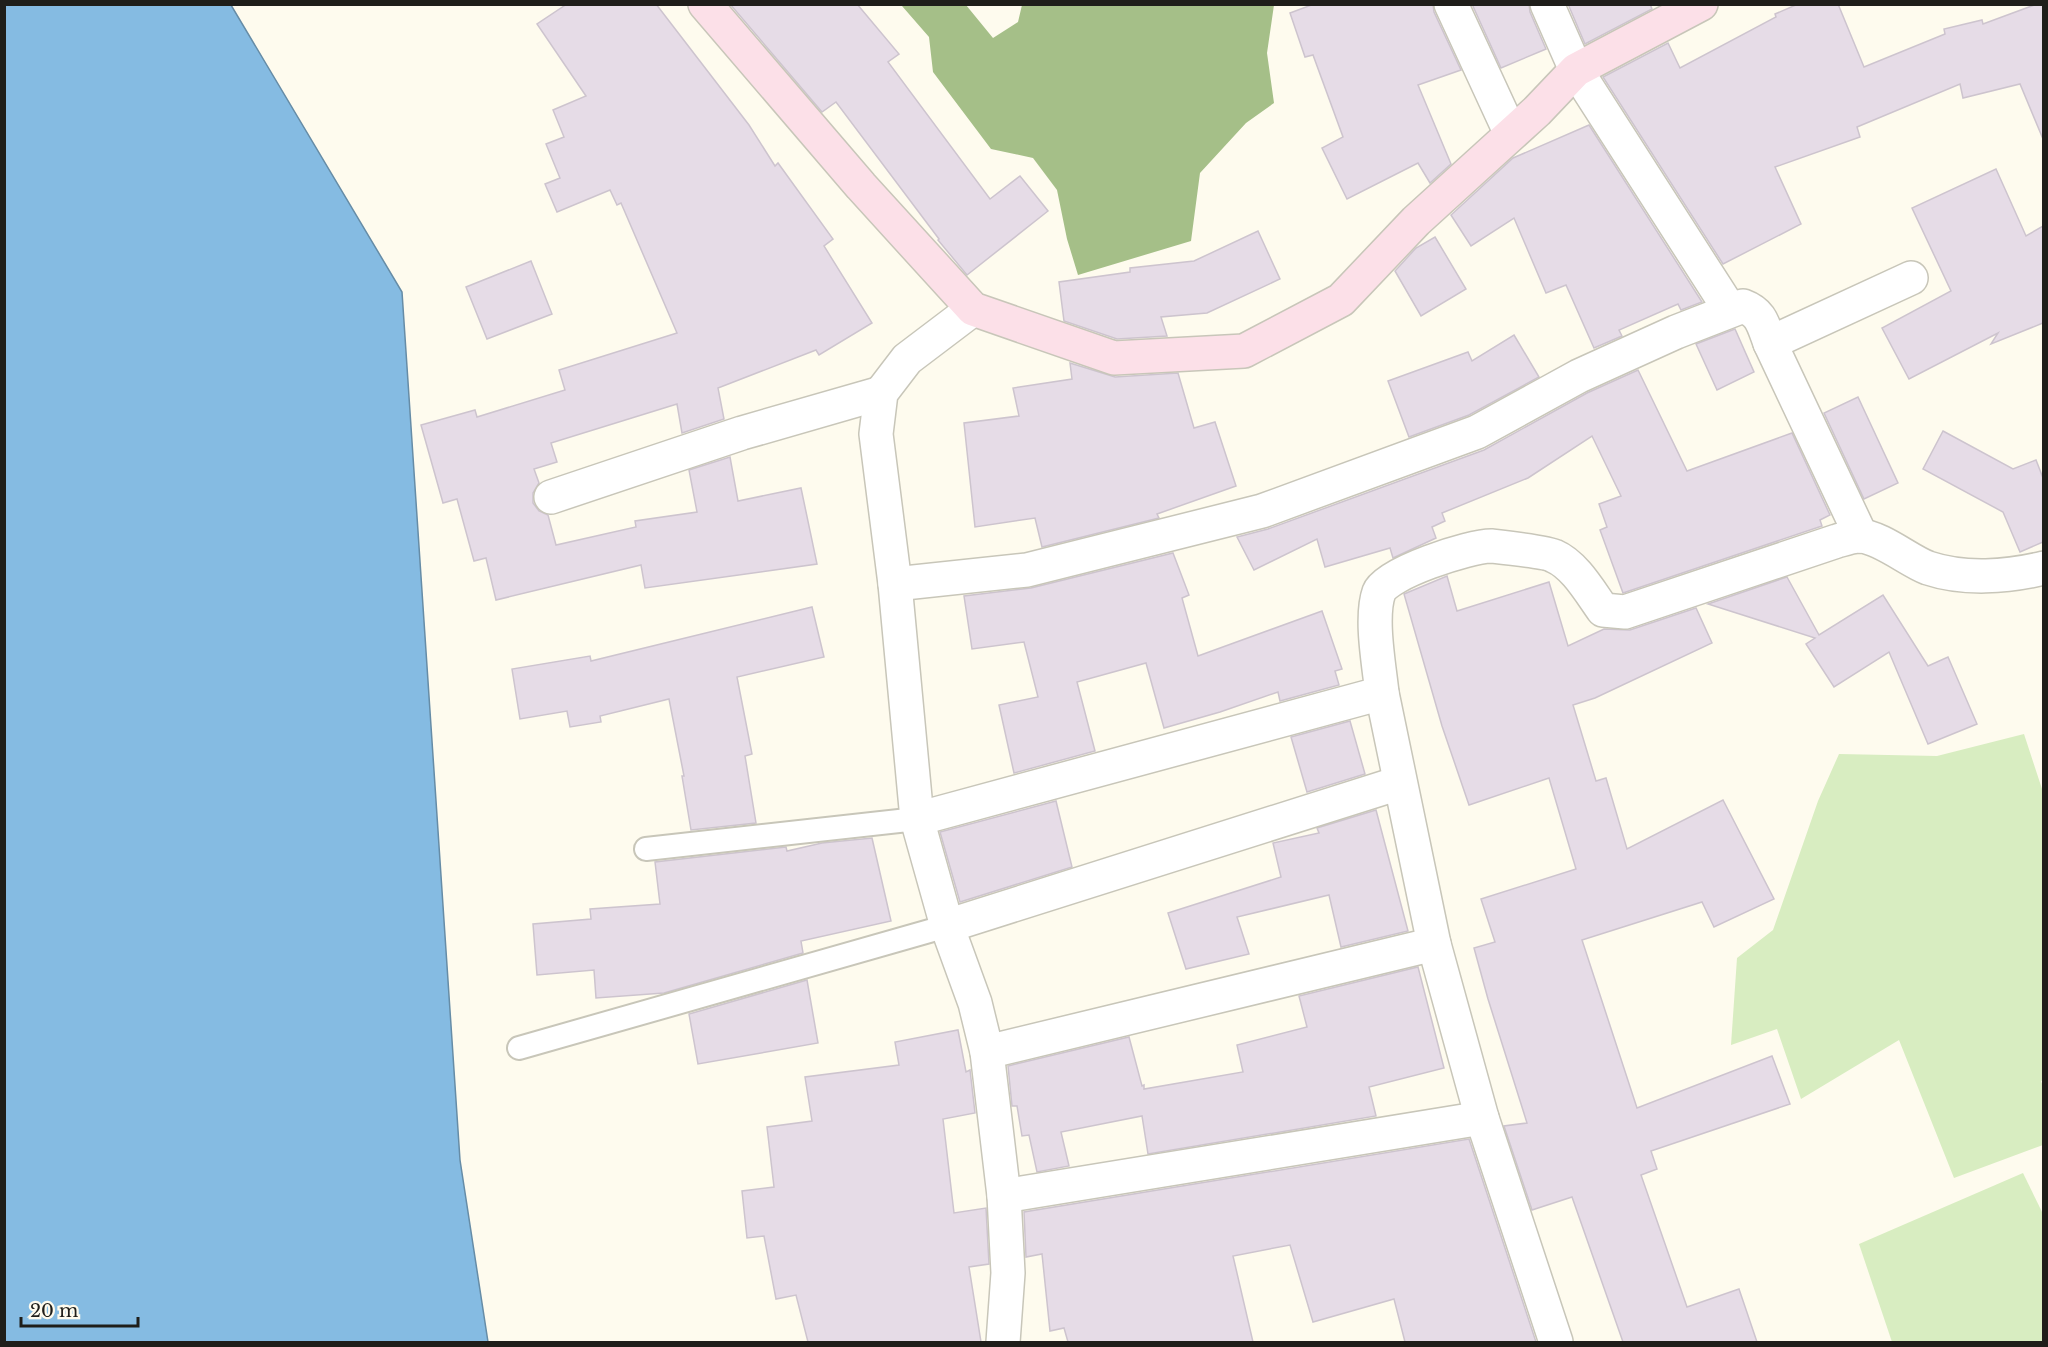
<svg xmlns="http://www.w3.org/2000/svg" width="2048" height="1347" font-family="'Libre Baskerville',serif">
  <style>
    .green { fill: #d8edc1 }
    .forest { fill: #a5bf88 }
    .water { fill: #85bbe2; stroke: #668ca6; stroke-width: 1.5 }
    .building { fill: #e6dce7; stroke: #cdc4ce; stroke-width: 1.5 }
    .lines { fill: none; stroke-linecap: round; stroke-linejoin: round }
    .lane-casing { stroke: #c8c6b9; stroke-width: 26 }
    .street-casing { stroke: #c8c6b9; stroke-width: 36 }
    .secondary-casing { stroke: #c8c6b9; stroke-width: 36 }
    .lane { stroke: #fff; stroke-width: 22 }
    .street { stroke: #fff; stroke-width: 33 }
    .secondary { stroke: #fce0e8; stroke-width: 33 }
  </style>
  <rect width="100%" height="100%" fill="#fefbee"/>
  <g class="green">
    <path d="M 2024,734 L 2043,792 L 2044,1080 L 2041,1081 L 2044,1089 L 2043,1145 L 1954,1178 L 1899,1040 L 1801,1099 L 1777,1029 L 1731,1045 L 1737,958 L 1773,930 L 1818,801 L 1839,754 L 1937,756 Z"/>
    <path d="M 2023,1173 L 2043,1214 L 2043,1342 L 1892,1342 L 1859,1244 Z"/>
  </g>
  <path class="forest" d="M 903,5 L 966,5 L 993,38 L 1018,22 L 1022,5 L 1274,5 L 1267,53 L 1274,103 L 1246,123 L 1200,173 L 1191,241 L 1078,275 L 1067,239 L 1057,190 L 1033,158 L 991,149 L 933,72 L 929,37 L 902,6 Z"/>
  <path class="water" d="M 5,4 L 231,5 L 402,292 L 460,1160 L 488,1342 L 5,1342 Z"/>
  <g class="building">
    <path d="M 567,4 L 656,4 L 749,125 L 775,166 L 778,163 L 833,239 L 824,246 L 872,323 L 819,355 L 816,350 L 718,388 L 724,419 L 682,433 L 677,404 L 551,443 L 557,462 L 534,469 L 539,483 L 533,493 L 533,503 L 539,511 L 548,515 L 556,545 L 636,527 L 635,521 L 697,512 L 689,470 L 730,457 L 738,501 L 801,488 L 817,564 L 645,588 L 641,565 L 496,600 L 486,558 L 474,561 L 457,499 L 443,503 L 421,425 L 475,410 L 477,417 L 565,390 L 559,370 L 677,333 L 621,203 L 617,205 L 610,190 L 557,212 L 545,184 L 560,178 L 546,144 L 564,137 L 553,110 L 586,96 L 537,24 Z"/>
    <path d="M 730,4 L 857,4 L 899,54 L 888,62 L 990,199 L 1020,176 L 1048,211 L 967,275 L 938,240 L 939,239 L 836,102 L 822,112 Z"/>
    <path d="M 1314,4 L 1433,4 L 1434,12 L 1461,70 L 1418,85 L 1451,164 L 1430,183 L 1418,163 L 1347,199 L 1322,148 L 1343,137 L 1313,55 L 1305,57 L 1290,13 Z"/>
    <path d="M 1472,4 L 1529,4 L 1530,12 L 1546,49 L 1501,68 Z"/>
    <path d="M 1568,4 L 1650,4 L 1652,9 L 1585,44 Z"/>
    <path d="M 1798,4 L 1838,4 L 1864,67 L 1945,34 L 1944,29 L 1982,20 L 1983,24 L 2037,4 L 2043,4 L 2043,139 L 2020,84 L 1963,98 L 1960,84 L 1857,127 L 1860,137 L 1775,167 L 1801,224 L 1723,264 L 1603,77 L 1668,43 L 1680,68 L 1776,17 L 1775,14 Z"/>
    <path d="M 1589,125 L 1702,302 L 1681,310 L 1678,304 L 1619,330 L 1622,336 L 1594,348 L 1566,285 L 1546,293 L 1514,218 L 1471,246 L 1451,215 L 1513,158 Z"/>
    <path d="M 1996,169 L 2026,236 L 2043,226 L 2043,323 L 1991,344 L 1998,333 L 1909,379 L 1882,328 L 1951,291 L 1912,208 Z"/>
    <path d="M 1258,231 L 1280,279 L 1207,313 L 1161,317 L 1167,336 L 1117,339 L 1064,321 L 1059,282 L 1130,272 L 1130,268 L 1194,261 Z"/>
    <path d="M 1435,237 L 1466,289 L 1421,316 L 1395,271 L 1416,248 Z"/>
    <path d="M 531,261 L 552,314 L 487,339 L 466,287 Z"/>
    <path d="M 1735,329 L 1754,372 L 1717,390 L 1696,344 Z"/>
    <path d="M 1514,335 L 1539,377 L 1469,415 L 1409,437 L 1388,381 L 1468,352 L 1472,361 Z"/>
    <path d="M 1070,363 L 1115,377 L 1178,373 L 1194,428 L 1215,422 L 1236,486 L 1157,514 L 1159,518 L 1042,547 L 1035,518 L 975,527 L 964,423 L 1019,416 L 1013,388 L 1072,379 Z"/>
    <path d="M 1638,370 L 1687,471 L 1792,433 L 1830,515 L 1820,520 L 1822,526 L 1623,593 L 1600,530 L 1607,527 L 1599,504 L 1621,496 L 1592,436 L 1528,478 L 1442,513 L 1445,521 L 1432,527 L 1436,538 L 1393,558 L 1390,548 L 1325,567 L 1317,539 L 1254,570 L 1237,537 L 1268,529 L 1484,450 L 1587,393 Z"/>
    <path d="M 1858,397 L 1898,483 L 1864,499 L 1824,413 Z"/>
    <path d="M 1943,431 L 2013,469 L 2036,460 L 2043,478 L 2043,542 L 2020,552 L 2003,512 L 1923,469 Z"/>
    <path d="M 1173,553 L 1189,595 L 1182,598 L 1198,656 L 1322,611 L 1342,669 L 1335,671 L 1339,685 L 1280,701 L 1278,692 L 1220,712 L 1164,728 L 1146,663 L 1077,682 L 1095,751 L 1014,773 L 999,705 L 1038,697 L 1024,642 L 972,649 L 964,596 L 1031,588 Z"/>
    <path d="M 1447,576 L 1457,611 L 1549,582 L 1568,646 L 1604,629 L 1630,630 L 1696,608 L 1712,643 L 1595,698 L 1573,705 L 1596,781 L 1606,778 L 1627,849 L 1723,800 L 1774,899 L 1714,927 L 1702,902 L 1582,940 L 1637,1108 L 1772,1056 L 1790,1104 L 1651,1151 L 1657,1169 L 1641,1175 L 1687,1307 L 1739,1289 L 1757,1342 L 1623,1342 L 1572,1197 L 1532,1210 L 1504,1126 L 1527,1123 L 1488,999 L 1474,948 L 1495,942 L 1481,899 L 1576,869 L 1549,778 L 1469,805 L 1442,726 L 1404,594 Z"/>
    <path d="M 1787,577 L 1819,635 L 1883,595 L 1928,666 L 1948,657 L 1977,724 L 1928,744 L 1889,652 L 1834,687 L 1806,644 L 1815,638 L 1708,604 Z"/>
    <path d="M 812,607 L 824,657 L 737,677 L 752,754 L 745,756 L 756,823 L 691,830 L 682,776 L 684,776 L 669,699 L 600,716 L 601,722 L 570,727 L 567,711 L 520,719 L 512,669 L 590,656 L 591,661 Z"/>
    <path d="M 1350,721 L 1365,774 L 1307,792 L 1291,737 Z"/>
    <path d="M 1056,801 L 1072,867 L 960,902 L 940,832 Z"/>
    <path d="M 1376,810 L 1408,931 L 1341,947 L 1329,895 L 1237,917 L 1249,954 L 1186,969 L 1168,913 L 1281,877 L 1273,843 L 1319,833 L 1317,828 Z"/>
    <path d="M 872,838 L 891,921 L 801,941 L 803,953 L 664,993 L 596,998 L 594,970 L 537,975 L 533,924 L 591,919 L 590,909 L 660,904 L 655,862 L 786,847 L 787,851 L 822,843 Z"/>
    <path d="M 1418,967 L 1444,1068 L 1369,1087 L 1376,1116 L 1148,1154 L 1142,1116 L 1061,1132 L 1069,1166 L 1037,1172 L 1029,1135 L 1022,1136 L 1017,1106 L 1012,1106 L 1008,1066 L 1129,1037 L 1142,1086 L 1144,1085 L 1144,1089 L 1243,1072 L 1237,1045 L 1307,1027 L 1299,996 Z"/>
    <path d="M 807,980 L 818,1043 L 698,1064 L 689,1014 Z"/>
    <path d="M 958,1030 L 966,1072 L 970,1070 L 975,1113 L 943,1119 L 954,1213 L 986,1208 L 989,1264 L 969,1267 L 981,1342 L 808,1342 L 796,1295 L 776,1299 L 764,1236 L 747,1238 L 742,1191 L 774,1187 L 767,1127 L 812,1121 L 805,1077 L 899,1065 L 895,1042 Z"/>
    <path d="M 1469,1139 L 1536,1342 L 1405,1342 L 1394,1299 L 1313,1322 L 1290,1245 L 1233,1256 L 1253,1342 L 1068,1342 L 1064,1328 L 1050,1331 L 1042,1254 L 1026,1257 L 1024,1212 Z"/>
  </g>
  <g class="lines">
    <g class="lane-casing">
      <g id="lane">
        <path d="M 646,849 L 917,819"/>
        <path d="M 519,1048 L 947,926"/>
      </g>
    </g>
    <g class="street-casing">
      <g id="street">
        <path d="M 1451,4 L 1511,134"/>
        <path d="M 1547,4 L 1576,70 L 1730,310"/>
        <path d="M 973,309 L 907,359 L 881,393 L 876,434 L 895,584 L 917,819 L 947,926 L 975,1003 L 987,1052 L 1004,1196 L 1008,1273 L 1003,1342"/>
        <path d="M 1770,343 L 1911,278"/>
        <path d="M 551,497 L 742,433 L 881,393"/>
        <path d="M 895,584 L 1027,570 L 1262,511 L 1477,432 L 1579,376 L 1676,332 L 1743,306 C 1762,313 1763,325 1770,343 L 1861,536"/>
        <path d="M 1382,693 L 1434,944 L 1482,1118 L 1556,1342"/>
        <path d="M 917,819 L 1382,693 C 1379,665 1370,617 1379,592 C 1386,573 1470,546 1491,546 C 1500,547 1547,552 1554,556 C 1575,565 1590,592 1603,610 L 1625,612 L 1837,541 C 1844,539 1853,536 1860,536 C 1881,537 1909,561 1928,568 C 1964,580 2007,577 2044,568"/>
        <path d="M 947,926 L 1399,783"/>
        <path d="M 987,1052 L 1434,944"/>
        <path d="M 1004,1196 L 1482,1118"/>
      </g>
    </g>
    <g class="secondary-casing">
      <path id="secondary" d="M 705,4 L 861,186 L 973,309 L 1114,358 L 1244,351 L 1341,300 L 1416,221 L 1537,111 L 1576,70 L 1701,4"/>
    </g>
    <use href="#lane" class="lane"/>
    <use href="#street" class="street"/>
    <use href="#secondary" class="secondary"/>
  </g>
  <rect width="2048" height="1347" fill="none" stroke="#1f1e1a" stroke-width="12"/>
  <path d="M21 1317v9h117v-9" fill="none" stroke="#1f1e1a" stroke-width="3"/>
  <text x="30" y="1317" font-size="18" fill="#1f1e1a" stroke="#fefbee" stroke-width="4.5" paint-order="stroke">20 m</text>
</svg>
